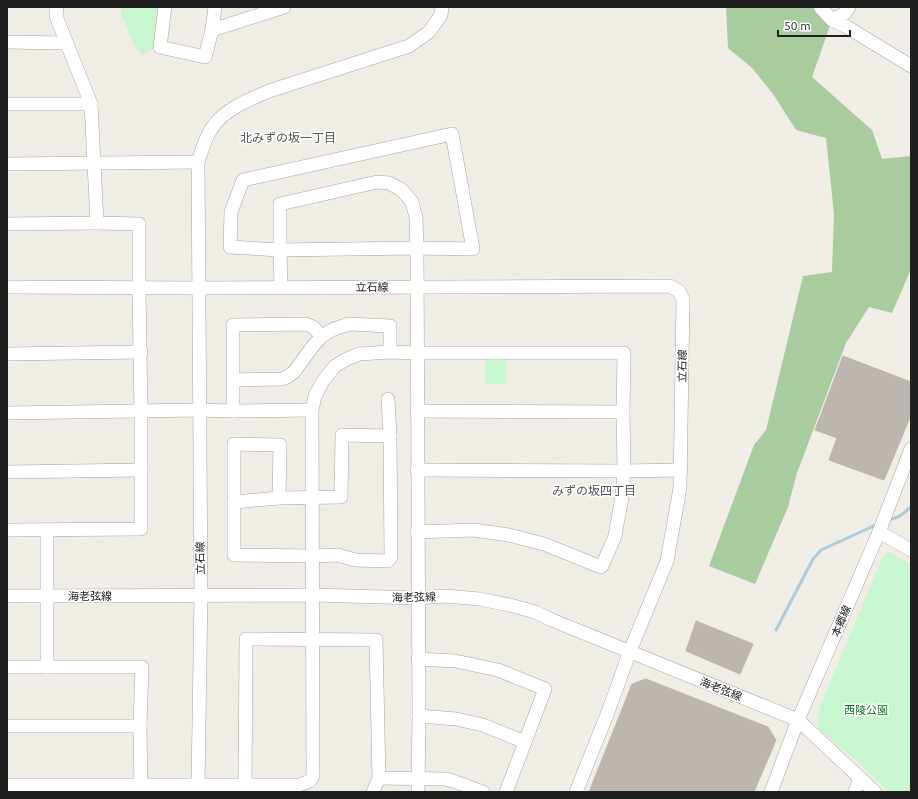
<svg xmlns="http://www.w3.org/2000/svg" width="918" height="799" font-family="Ubuntu,'Noto Sans JP',sans-serif">
  <style>
    .forest { fill: #a9cc9f }
    .park { fill: #c8f6cf }
    .lines { fill: none; stroke-linecap: round; stroke-linejoin: round }
    .stream { stroke: #abccda; stroke-width: 3 }
    .building { fill: #bdb6b0; stroke: #c0b5aa }
    .minor-casing { stroke: #a4a4a4; stroke-width: 14 }
    .minor { stroke: #fff; stroke-width: 13 }
    .labels { text-anchor: middle; dominant-baseline: central; stroke-width: 3; stroke-linejoin: round; paint-order: stroke }
    .street-label { font-size: 11px; fill: #202020; stroke: #fff }
    .park-label { font-size: 11px; fill: #147723; stroke: #fff }
    .neighbourhood-label { font-size: 12px; fill: #535353; stroke: #fff }
  </style>
  <rect width="100%" height="100%" fill="#f0ede7"/>
  <path class="forest" d="M 726,7 L 820,7 L 832,20 L 812,77 L 872,130 L 882,159 L 911,156 L 911,269 L 892,313 L 869,307 L 846,343 L 797,473 L 788,507 L 755,584 L 709,566 L 754,445 L 766,430 L 803,276 L 832,272 L 834,214 L 826,138 L 796,130 L 773,94 L 752,68 L 728,48 Z"/>
  <g class="park">
    <path d="M 122,7 L 163,7 L 157,47 L 142,55 L 135,47 L 121,14 Z"/>
    <path d="M 485,359 L 507,359 L 506,384 L 485,384 Z"/>
    <path d="M 889,552 L 911,564 L 911,792 L 889,792 L 860,764 L 818,728 L 819,709 L 883,556 Z"/>
  </g>
  <g class="lines">
    <g class="stream">
      <path d="M 887,521 L 900,516 L 911,507"/>
      <path d="M 776,630 L 813,559 L 821,550 L 878,524"/>
    </g>
  </g>
  <g class="building">
    <path d="M 843,356 L 911,382 L 911,415 L 884,480 L 829,460 L 837,438 L 815,430 Z"/>
    <path d="M 696,621 L 753,644 L 740,674 L 686,651 Z"/>
    <path d="M 646,679 L 768,727 L 776,740 L 754,792 L 589,792 L 632,684 Z"/>
  </g>
  <g class="lines">
    <g class="minor-casing">
      <g id="minor">
        <path d="M 165,7 L 160,47 L 205,57 L 212,30 L 215,7"/>
        <path d="M 820,7 L 832,20 L 847,27 L 911,66"/>
        <path d="M 832,20 L 845,13 L 849,7"/>
        <path d="M 212,30 L 284,7"/>
        <path d="M 7,42 L 66,43"/>
        <path d="M 7,104 L 91,104"/>
        <path d="M 452,134 L 473,249 L 417,248 L 280,250 L 230,247 L 231,212 L 243,180 Z"/>
        <path d="M 7,164 L 198,162"/>
        <path d="M 7,224 L 97,223"/>
        <path d="M 7,287 L 198,288 L 670,286 L 679,291 L 683,300 L 680,488 L 667,561 L 630,651 L 608,712 L 576,792"/>
        <path d="M 281,287 L 280,250 L 280,204 L 377,182 L 389,183 L 402,190 L 412,202 L 416,217 L 417,248 L 419,716 L 418,792"/>
        <path d="M 7,354 L 141,352"/>
        <path d="M 234,380 L 282,379 L 287,377 L 294,372 L 313,346 L 322,336 L 334,329 L 349,324 L 390,326 L 390,352"/>
        <path d="M 233,411 L 233,325 L 306,324 L 313,327 L 322,336"/>
        <path d="M 417,411 L 623,412"/>
        <path d="M 7,413 L 199,410 L 233,411 L 312,410"/>
        <path d="M 417,470 L 624,471 L 681,470"/>
        <path d="M 7,472 L 141,470"/>
        <path d="M 279,498 L 280,445 L 234,444 L 234,555 L 312,556 L 338,555 L 355,560 L 388,561 L 391,557 L 390,436 L 388,399"/>
        <path d="M 234,502 L 279,498 L 341,497 L 342,435 L 390,436"/>
        <path d="M 7,530 L 141,529 L 141,412 L 139,287 L 139,224 L 97,223 L 91,104 L 56,16 L 57,7"/>
        <path d="M 47,530 L 47,667"/>
        <path d="M 879,532 L 911,550"/>
        <path d="M 7,596 L 313,595 L 418,598 L 446,596 L 479,599 L 510,605 L 535,612 L 552,620 L 798,720 L 875,792"/>
        <path d="M 418,659 L 455,661 L 498,670 L 545,689 L 525,742 L 506,792"/>
        <path d="M 7,667 L 142,667 L 140,726 L 141,792"/>
        <path d="M 419,716 L 456,719 L 483,725 L 525,742"/>
        <path d="M 7,726 L 140,726"/>
        <path d="M 379,778 L 446,779 L 456,782 L 483,792"/>
        <path d="M 7,785 L 299,785 L 310,781 L 313,776 L 312,410 L 315,396 L 323,381 L 335,366 L 347,359 L 359,354 L 390,352 L 417,353 L 624,353 L 623,412 L 624,471 L 622,497 L 615,536 L 602,566 L 601,567 L 544,544 L 509,535 L 473,530 L 417,532"/>
        <path d="M 199,792 L 198,785 L 201,596 L 198,162 C 202,150 205,138 212,128 C 224,109 252,98 272,90 L 409,46 L 429,32 L 441,15 L 442,7"/>
        <path d="M 245,792 L 246,639 L 376,640 L 379,778 L 373,792"/>
        <path d="M 771,792 L 798,720 L 879,532 L 911,449"/>
        <path d="M 855,792 L 860,778"/>
      </g>
    </g>
    <use href="#minor" class="minor"/>
  </g>
  <g class="labels">
    <g class="street-label">
      <text x="372" y="287">立石線</text>
      <text transform="translate(682 366) rotate(-89)">立石線</text>
      <text transform="translate(200 558) rotate(-91)">立石線</text>
      <text x="90" y="596">海老弦線</text>
      <text transform="translate(414 597) rotate(-1)">海老弦線</text>
      <text transform="translate(841 621) rotate(-67)">本郷線</text>
      <text transform="translate(721 689) rotate(22)">海老弦線</text>
    </g>
    <g class="park-label">
      <text x="866" y="710">西陵公園</text>
    </g>
    <g class="neighbourhood-label">
      <text x="288" y="137">北みずの坂一丁目</text>
      <text x="594" y="490">みずの坂四丁目</text>
    </g>
  </g>
  <rect width="918" height="799" fill="none" stroke="#202020" stroke-width="16"/>
  <path d="M778 30v6h72v-6" fill="none" stroke="#202020" stroke-width="2"/>
  <text x="784" y="30" font-size="12" fill="#202020" stroke="#ffffff" stroke-width="3" paint-order="stroke">50 m</text>
</svg>
